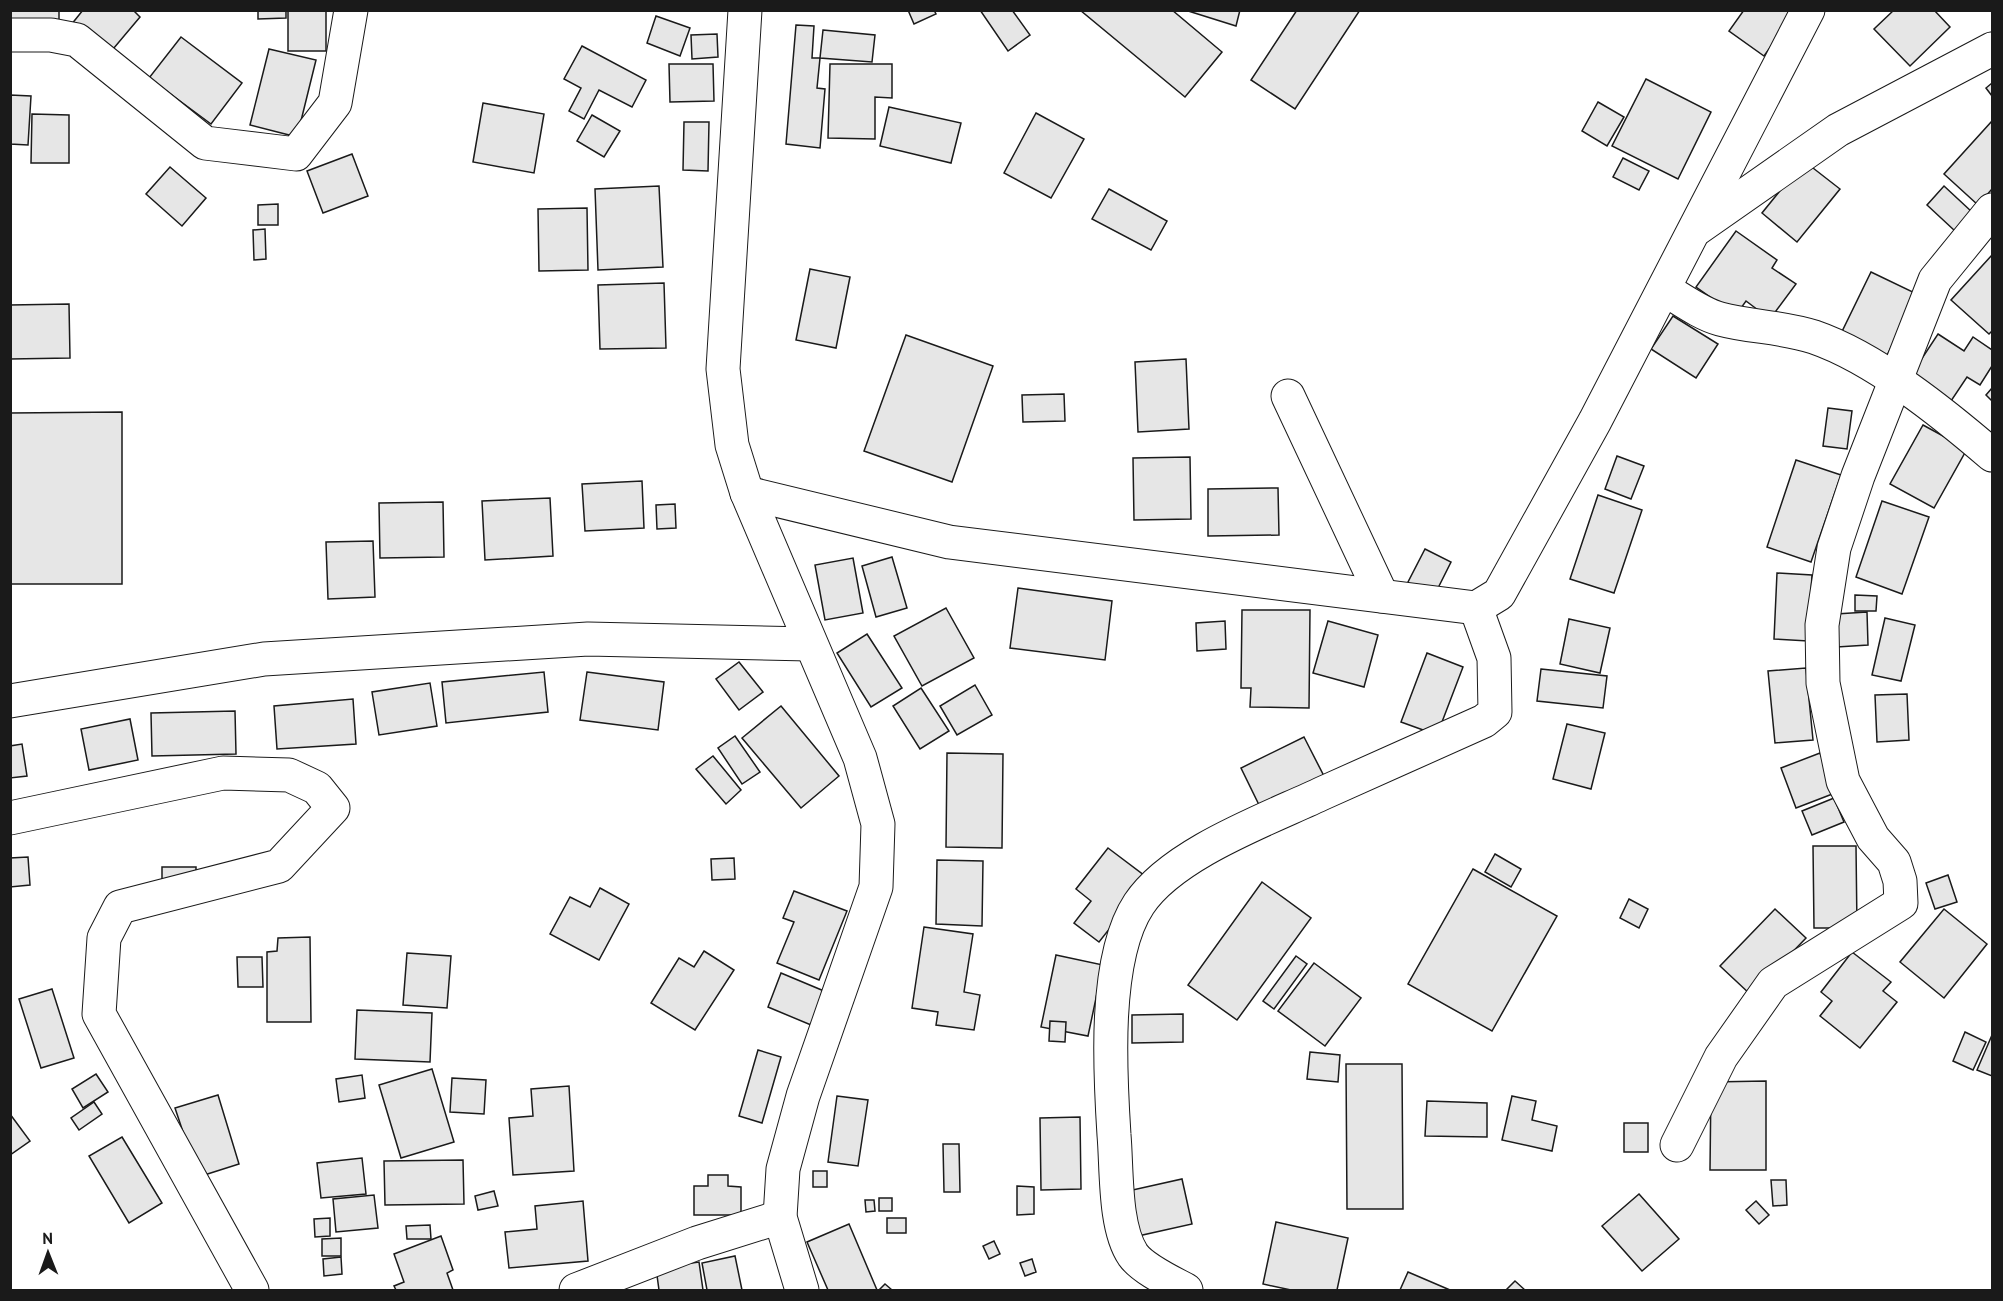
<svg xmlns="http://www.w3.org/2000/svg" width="2003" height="1301" font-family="'PT Sans',sans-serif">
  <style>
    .building { fill: #e6e6e6; stroke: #1a1a1a; stroke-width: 1.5 }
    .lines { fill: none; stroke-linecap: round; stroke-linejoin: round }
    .minor-casing { stroke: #1a1a1a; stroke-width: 35 }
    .highway-casing { stroke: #1a1a1a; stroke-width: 35 }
    .minor { stroke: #fff; stroke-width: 33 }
    .highway { stroke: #fff; stroke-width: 33 }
  </style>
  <rect width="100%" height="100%" fill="#fff"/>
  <g class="building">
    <path d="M 10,10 L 59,10 L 59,21 L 10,23 Z"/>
    <path d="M 83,10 L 133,10 L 140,17 L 103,61 L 67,30 Z"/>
    <path d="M 258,10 L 286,10 L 286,18 L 258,19 Z"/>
    <rect x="288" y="10" width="38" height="41"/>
    <path d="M 908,10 L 934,10 L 936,14 L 914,24 Z"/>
    <path d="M 980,10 L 1012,10 L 1030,35 L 1008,51 Z"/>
    <path d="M 1080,10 L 1172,10 L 1222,52 L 1185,97 Z"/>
    <path d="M 1185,10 L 1240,10 L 1236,26 Z"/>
    <path d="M 1297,10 L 1360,10 L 1295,109 L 1251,80 Z"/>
    <path d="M 1744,10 L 1797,10 L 1764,56 L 1729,31 Z"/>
    <path d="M 1894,10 L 1934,10 L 1950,27 L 1910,66 L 1874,29 Z"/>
    <path d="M 656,16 L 690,28 L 680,56 L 647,43 Z"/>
    <path d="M 796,25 L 814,26 L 812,58 L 820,58 L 817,88 L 825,89 L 820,148 L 786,144 Z"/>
    <path d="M 823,30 L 875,35 L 872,62 L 820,58 Z"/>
    <path d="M 717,34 L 718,57 L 692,59 L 691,35 Z"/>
    <path d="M 181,37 L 242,83 L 211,124 L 149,78 Z"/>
    <path d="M 582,46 L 646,80 L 632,107 L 599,90 L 584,119 L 569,111 L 581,88 L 564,79 Z"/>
    <path d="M 269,49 L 316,60 L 297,137 L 250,125 Z"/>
    <path d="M 669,64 L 713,64 L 714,101 L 670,102 Z"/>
    <path d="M 830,64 L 892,64 L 892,98 L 875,97 L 875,139 L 828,138 Z"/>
    <path d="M 1646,79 L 1711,112 L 1678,179 L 1612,146 Z"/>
    <path d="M 1992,83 L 1992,96 L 1986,88 Z"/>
    <path d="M 10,95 L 31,96 L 28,145 L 10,144 Z"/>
    <path d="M 1598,102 L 1624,117 L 1607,146 L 1582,131 Z"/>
    <path d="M 483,103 L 544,114 L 534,173 L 473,162 Z"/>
    <path d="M 889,107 L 961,123 L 951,163 L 880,146 Z"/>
    <path d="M 1036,113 L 1084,139 L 1051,198 L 1004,173 Z"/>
    <path d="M 32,114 L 69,115 L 69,163 L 31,163 Z"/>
    <path d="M 592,115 L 620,131 L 604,157 L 577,141 Z"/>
    <path d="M 1992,121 L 1992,189 L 1978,205 L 1944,174 Z"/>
    <path d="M 684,122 L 709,122 L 708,171 L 683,170 Z"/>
    <path d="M 352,154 L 368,196 L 323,213 L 307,171 Z"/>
    <path d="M 1623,158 L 1649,171 L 1639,190 L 1613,177 Z"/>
    <path d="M 1804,161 L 1840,189 L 1797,242 L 1762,213 Z"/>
    <path d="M 170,167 L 206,198 L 182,226 L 146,194 Z"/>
    <path d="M 659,186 L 663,267 L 598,270 L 595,189 Z"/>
    <path d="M 1944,186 L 1972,212 L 1955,231 L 1927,205 Z"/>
    <path d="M 1109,189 L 1167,221 L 1151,250 L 1092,219 Z"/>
    <path d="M 278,204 L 278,225 L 258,225 L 258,205 Z"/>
    <path d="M 587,208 L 588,270 L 539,271 L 538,209 Z"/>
    <path d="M 265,229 L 266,259 L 254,260 L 253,230 Z"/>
    <path d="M 1736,231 L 1777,260 L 1772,268 L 1796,284 L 1770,319 L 1746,301 L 1736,315 L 1696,287 Z"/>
    <path d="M 1992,255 L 1992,331 L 1989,334 L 1951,300 Z"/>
    <path d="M 810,269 L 850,277 L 836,348 L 796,340 Z"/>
    <path d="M 1871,272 L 1917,294 L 1879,372 L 1833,350 Z"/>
    <path d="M 664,283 L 666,348 L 600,349 L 598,285 Z"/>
    <path d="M 69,304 L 70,358 L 10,359 L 10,305 Z"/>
    <path d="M 1673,316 L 1718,344 L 1696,378 L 1651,349 Z"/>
    <path d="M 1938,334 L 1964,351 L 1973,337 L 1992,350 L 1992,366 L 1980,385 L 1967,377 L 1949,404 L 1909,378 Z"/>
    <path d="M 906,335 L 993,366 L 952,482 L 864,451 Z"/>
    <path d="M 1186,359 L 1189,429 L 1138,432 L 1135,362 Z"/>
    <path d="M 1992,388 L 1992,401 L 1986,395 Z"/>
    <path d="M 1064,394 L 1065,421 L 1023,422 L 1022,395 Z"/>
    <path d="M 1828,408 L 1852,411 L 1847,449 L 1823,446 Z"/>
    <path d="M 122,412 L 122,584 L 10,584 L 10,413 Z"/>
    <path d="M 1923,425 L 1967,449 L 1934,508 L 1890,484 Z"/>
    <path d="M 1617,456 L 1644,466 L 1631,499 L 1605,489 Z"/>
    <path d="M 1190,457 L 1191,519 L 1134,520 L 1133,458 Z"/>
    <path d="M 1796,460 L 1841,475 L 1811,562 L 1767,547 Z"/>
    <path d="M 642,481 L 644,528 L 585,531 L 582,484 Z"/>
    <path d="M 1278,488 L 1279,535 L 1208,536 L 1208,489 Z"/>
    <path d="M 1598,495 L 1642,510 L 1614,593 L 1570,579 Z"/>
    <path d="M 550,498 L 553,556 L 485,560 L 482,501 Z"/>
    <path d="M 1882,501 L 1929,517 L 1902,594 L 1856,577 Z"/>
    <path d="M 443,502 L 444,557 L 380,558 L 379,503 Z"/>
    <path d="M 675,504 L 676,528 L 657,529 L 656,505 Z"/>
    <path d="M 373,541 L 375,597 L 328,599 L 326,542 Z"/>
    <path d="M 1425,549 L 1451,562 L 1433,598 L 1407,584 Z"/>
    <path d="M 892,557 L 907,608 L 876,617 L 862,566 Z"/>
    <path d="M 853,558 L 863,613 L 825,620 L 815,565 Z"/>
    <path d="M 1777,573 L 1812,575 L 1808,641 L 1774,639 Z"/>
    <path d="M 1018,588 L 1112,601 L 1105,660 L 1010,648 Z"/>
    <path d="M 1855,595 L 1877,596 L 1876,611 L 1855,611 Z"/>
    <path d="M 946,608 L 974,658 L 922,686 L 894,636 Z"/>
    <path d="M 1242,610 L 1310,610 L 1309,708 L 1250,707 L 1251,688 L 1241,688 Z"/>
    <path d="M 1867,612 L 1868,645 L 1837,647 L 1836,614 Z"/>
    <path d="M 1885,618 L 1915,625 L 1901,681 L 1872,675 Z"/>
    <path d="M 1569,619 L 1610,628 L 1600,673 L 1560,664 Z"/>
    <path d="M 1225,621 L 1226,649 L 1197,651 L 1196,623 Z"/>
    <path d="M 1328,621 L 1378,635 L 1364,687 L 1313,673 Z"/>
    <path d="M 867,634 L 902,688 L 871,707 L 837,653 Z"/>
    <path d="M 1427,653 L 1463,667 L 1437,735 L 1401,722 Z"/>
    <path d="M 739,662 L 763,692 L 739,710 L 716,679 Z"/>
    <path d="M 1806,668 L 1813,740 L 1775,743 L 1768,671 Z"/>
    <path d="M 1541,669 L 1607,676 L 1603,708 L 1537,701 Z"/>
    <path d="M 544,672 L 548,712 L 446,723 L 442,682 Z"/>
    <path d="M 587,672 L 664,682 L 658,730 L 580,720 Z"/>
    <path d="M 430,683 L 437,726 L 379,735 L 372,692 Z"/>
    <path d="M 975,685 L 992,715 L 957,735 L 940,706 Z"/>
    <path d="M 921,688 L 949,731 L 920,749 L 893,706 Z"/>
    <path d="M 1907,694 L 1909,740 L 1877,742 L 1875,695 Z"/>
    <path d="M 353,699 L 356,744 L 277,749 L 274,706 Z"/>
    <path d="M 781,706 L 839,776 L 801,808 L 742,738 Z"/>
    <path d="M 235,711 L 236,754 L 152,756 L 151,713 Z"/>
    <path d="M 130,719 L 138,760 L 89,770 L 81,729 Z"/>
    <path d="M 1567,724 L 1605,733 L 1591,789 L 1553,779 Z"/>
    <path d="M 735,736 L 760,772 L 742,784 L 718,748 Z"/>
    <path d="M 1304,737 L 1327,782 L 1263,813 L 1241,768 Z"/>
    <path d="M 22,744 L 27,776 L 10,778 L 10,746 Z"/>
    <path d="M 947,753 L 1003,754 L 1002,848 L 946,847 Z"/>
    <path d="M 1820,753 L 1835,793 L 1796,808 L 1781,768 Z"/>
    <path d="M 713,756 L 741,790 L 726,804 L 696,769 Z"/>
    <path d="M 1834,798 L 1844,822 L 1812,835 L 1802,811 Z"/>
    <path d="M 1813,846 L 1856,846 L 1857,928 L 1814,928 Z"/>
    <path d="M 1108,848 L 1149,879 L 1099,942 L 1074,923 L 1091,901 L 1076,889 Z"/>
    <path d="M 1495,854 L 1521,869 L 1511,887 L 1485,872 Z"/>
    <path d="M 28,857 L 30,885 L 10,887 L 10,858 Z"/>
    <path d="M 734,858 L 735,879 L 712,880 L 711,859 Z"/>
    <path d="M 937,860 L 983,861 L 982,926 L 936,924 Z"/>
    <path d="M 162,867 L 196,867 L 196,885 L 162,886 Z"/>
    <path d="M 1473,869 L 1557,916 L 1492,1031 L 1408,984 Z"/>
    <path d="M 1948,875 L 1957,902 L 1935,909 L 1926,883 Z"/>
    <path d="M 1262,882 L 1311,918 L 1237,1020 L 1188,985 Z"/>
    <path d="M 600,888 L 629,904 L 599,960 L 550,934 L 570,897 L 590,907 Z"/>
    <path d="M 794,891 L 847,911 L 819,980 L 777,963 L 794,922 L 783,918 Z"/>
    <path d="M 1629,899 L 1648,909 L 1639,928 L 1620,918 Z"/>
    <path d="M 1775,909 L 1806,938 L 1751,995 L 1720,966 Z"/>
    <path d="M 1944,909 L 1987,944 L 1944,998 L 1900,962 Z"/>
    <path d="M 924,927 L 973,934 L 964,992 L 980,995 L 974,1030 L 936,1025 L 938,1012 L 912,1008 Z"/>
    <path d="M 310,937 L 311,1022 L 267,1022 L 267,952 L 277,951 L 278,938 Z"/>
    <path d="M 704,951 L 734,970 L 695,1030 L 651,1003 L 679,958 L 694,967 Z"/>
    <path d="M 1852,952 L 1891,982 L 1883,991 L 1897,1002 L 1860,1048 L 1820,1016 L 1832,1001 L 1821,992 Z"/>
    <path d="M 407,953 L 451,956 L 447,1008 L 403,1005 Z"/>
    <path d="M 1056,955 L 1103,965 L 1088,1036 L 1041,1027 Z"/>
    <path d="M 1296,956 L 1307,964 L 1274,1009 L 1263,1001 Z"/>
    <path d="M 237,957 L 262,957 L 263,987 L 238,987 Z"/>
    <path d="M 1314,963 L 1361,998 L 1325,1046 L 1278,1011 Z"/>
    <path d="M 781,973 L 824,991 L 811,1025 L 768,1007 Z"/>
    <path d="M 52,989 L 74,1058 L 41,1068 L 19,999 Z"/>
    <path d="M 357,1010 L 432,1013 L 430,1062 L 355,1059 Z"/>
    <path d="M 1183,1014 L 1183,1042 L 1132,1043 L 1132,1015 Z"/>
    <path d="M 1050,1021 L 1066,1022 L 1065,1042 L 1049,1041 Z"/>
    <path d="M 1965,1032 L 1986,1042 L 1973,1070 L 1953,1061 Z"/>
    <path d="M 1992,1035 L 1992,1076 L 1977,1070 Z"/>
    <path d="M 758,1050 L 781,1057 L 762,1123 L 739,1116 Z"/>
    <path d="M 1310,1052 L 1340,1055 L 1338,1082 L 1307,1079 Z"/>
    <path d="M 1346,1064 L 1402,1064 L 1403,1209 L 1347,1209 Z"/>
    <path d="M 432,1069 L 454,1142 L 401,1158 L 379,1085 Z"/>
    <path d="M 96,1074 L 108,1092 L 83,1108 L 72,1089 Z"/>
    <path d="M 362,1075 L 365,1098 L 339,1102 L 336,1079 Z"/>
    <path d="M 452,1078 L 486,1080 L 484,1114 L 450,1112 Z"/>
    <path d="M 1766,1081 L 1766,1170 L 1710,1170 L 1711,1082 Z"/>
    <path d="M 569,1086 L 574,1171 L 513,1175 L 509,1118 L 533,1116 L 531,1089 Z"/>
    <path d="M 218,1095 L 239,1164 L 198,1177 L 175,1108 Z"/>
    <path d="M 837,1096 L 868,1100 L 858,1166 L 828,1162 Z"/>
    <path d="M 1512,1096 L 1536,1101 L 1532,1120 L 1557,1126 L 1552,1151 L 1502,1140 Z"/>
    <path d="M 1427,1101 L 1487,1103 L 1487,1137 L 1425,1136 Z"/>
    <path d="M 94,1102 L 102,1114 L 79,1130 L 71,1118 Z"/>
    <path d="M 10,1114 L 30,1141 L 10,1155 Z"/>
    <path d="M 1080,1117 L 1081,1189 L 1041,1190 L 1040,1118 Z"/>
    <rect x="1624" y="1123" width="24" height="29"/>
    <path d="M 122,1137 L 162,1203 L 129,1223 L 89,1156 Z"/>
    <path d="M 943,1144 L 959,1144 L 960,1192 L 944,1192 Z"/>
    <path d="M 362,1158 L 366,1194 L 321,1198 L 317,1163 Z"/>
    <path d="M 463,1160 L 464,1204 L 385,1205 L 384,1161 Z"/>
    <rect x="813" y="1171" width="14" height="16"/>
    <path d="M 708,1175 L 728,1175 L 728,1186 L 741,1187 L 741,1215 L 694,1215 L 694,1186 L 708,1186 Z"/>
    <path d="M 1182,1179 L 1192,1224 L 1129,1238 L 1119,1193 Z"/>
    <path d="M 1771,1180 L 1786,1180 L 1787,1205 L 1773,1206 Z"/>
    <path d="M 1017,1186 L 1034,1187 L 1034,1214 L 1017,1215 Z"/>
    <path d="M 494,1191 L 498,1206 L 478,1210 L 475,1196 Z"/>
    <path d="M 1639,1194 L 1679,1239 L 1642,1271 L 1602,1226 Z"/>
    <path d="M 374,1195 L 378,1228 L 336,1232 L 333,1199 Z"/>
    <rect x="879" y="1198" width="13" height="13"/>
    <path d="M 865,1200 L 874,1200 L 875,1211 L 866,1212 Z"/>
    <path d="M 583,1201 L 588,1261 L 509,1268 L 505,1232 L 537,1229 L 535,1206 Z"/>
    <path d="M 1756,1201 L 1769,1215 L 1759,1224 L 1746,1210 Z"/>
    <path d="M 330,1218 L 330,1236 L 315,1237 L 314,1219 Z"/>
    <rect x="887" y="1218" width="19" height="15"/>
    <path d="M 1276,1222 L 1348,1238 L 1337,1290 L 1291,1290 L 1263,1284 Z"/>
    <path d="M 849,1224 L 877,1290 L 828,1290 L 807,1242 Z"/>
    <path d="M 430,1225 L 431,1239 L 407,1239 L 406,1226 Z"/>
    <path d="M 441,1236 L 453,1270 L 447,1273 L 453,1290 L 396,1290 L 394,1286 L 404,1282 L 394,1254 Z"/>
    <path d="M 341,1238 L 341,1256 L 322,1256 L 322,1239 Z"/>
    <path d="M 994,1241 L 1000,1254 L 989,1259 L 983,1246 Z"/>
    <path d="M 735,1256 L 742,1290 L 707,1290 L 702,1263 Z"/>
    <path d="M 341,1257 L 342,1274 L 324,1276 L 323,1259 Z"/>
    <path d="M 1032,1259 L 1036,1272 L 1025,1276 L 1020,1263 Z"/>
    <path d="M 699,1262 L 703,1290 L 659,1290 L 656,1268 Z"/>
    <path d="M 1408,1272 L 1450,1290 L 1400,1290 Z"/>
    <path d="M 1515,1281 L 1525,1290 L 1506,1290 Z"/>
    <path d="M 885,1284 L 892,1290 L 879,1290 Z"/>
  </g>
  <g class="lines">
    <g class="minor-casing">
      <g id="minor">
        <path d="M 10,35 L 51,35 L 77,40 L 205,143 L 296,154 L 335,103 L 351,10"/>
        <path d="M 1698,228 L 1838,130 L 1992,49"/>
        <path d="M 1664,289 C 1681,299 1701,314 1720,319 C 1751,327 1783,327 1814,337 C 1875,358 1943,413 1992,455"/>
        <path d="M 1288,396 L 1382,596"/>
        <path d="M 747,493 L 949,542 L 1476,608 L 1499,594 L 1595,421 L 1808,10"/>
        <path d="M 10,701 L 264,659 L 588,639 L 809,644"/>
        <path d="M 10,818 L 223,773 L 289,775 L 317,788 L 333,808 L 279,866 L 120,907 L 104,938 L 99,1014 L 252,1290"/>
        <path d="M 1677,1145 L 1721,1057 L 1773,983 L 1901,903 L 1900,881 L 1894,862 L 1873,838 L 1843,781 L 1823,683 L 1822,625 L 1834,548 L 1858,476 L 1935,280 L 1992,210"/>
        <path d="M 576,1290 L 697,1243 L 780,1217"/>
        <path d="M 1186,1290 C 1171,1282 1143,1269 1133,1255 C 1114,1227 1117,1169 1114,1135 C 1110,1073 1103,958 1139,904 C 1173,853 1268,819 1323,793 C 1377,769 1430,745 1484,721 L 1495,712 L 1494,658 L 1476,608"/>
      </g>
    </g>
    <g class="highway-casing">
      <path id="highway" d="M 745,10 L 723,369 L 732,445 L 747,493 L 860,758 L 878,824 L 876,887 L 803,1096 L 783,1169 L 780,1217 L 802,1290"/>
    </g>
    <use href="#minor" class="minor"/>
    <use href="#highway" class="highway"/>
  </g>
  <rect width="2003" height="1301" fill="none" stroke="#1a1a1a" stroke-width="24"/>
  <g transform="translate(48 1253) rotate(359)" stroke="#ffffff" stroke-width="4.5" paint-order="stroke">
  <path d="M0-4.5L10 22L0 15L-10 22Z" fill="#1a1a1a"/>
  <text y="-9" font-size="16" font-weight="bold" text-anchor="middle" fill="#1a1a1a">N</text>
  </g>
</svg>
